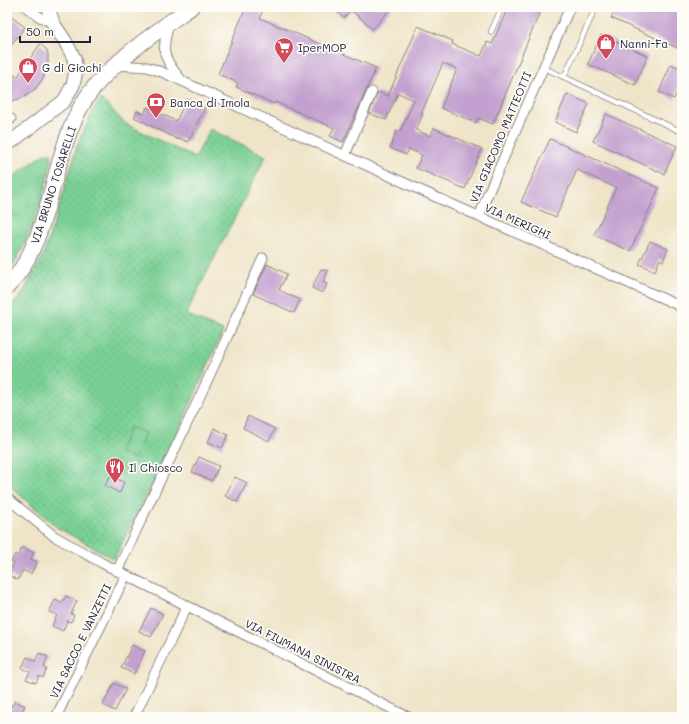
<svg xmlns="http://www.w3.org/2000/svg" width="689" height="724" font-family="Mali,sans-serif">
  <style>
    .grass { fill: url(#grass-tufts); stroke: #4e7968 }
    .park { fill: url(#park-dots); stroke: #4e7968 }
    .pitch { fill: #7ad094; stroke: #4e7968 }
    .building { fill: #c3a0cf }
    .lines { fill: none; stroke-linecap: round; stroke-linejoin: round }
    .service-casing { stroke: #888382; stroke-width: 6 }
    .minor-casing { stroke: #888382; stroke-width: 11 }
    .secondary-casing { stroke: #888382; stroke-width: 15 }
    .primary-casing { stroke: #888382; stroke-width: 17 }
    .service { stroke: #fff; stroke-width: 4.5 }
    .minor { stroke: #fff; stroke-width: 9 }
    .secondary { stroke: #fff; stroke-width: 13 }
    .primary { stroke: #fff; stroke-width: 15 }
    .labels { text-anchor: middle; dominant-baseline: central; stroke-width: 3.5; stroke-linejoin: round; paint-order: stroke }
    .poi-label { font-size: 11px; fill: #22223b; stroke: #fdfcf7; text-anchor: start }
    .street-label { font-size: 11px; fill: #22223b; stroke: #fdfcf7 }
  </style>
  <defs>
    <pattern id="grass-tufts" width="24" height="20" patternUnits="userSpaceOnUse"><rect width="24" height="20" fill="#7ad094"/><path d="M3 7l-1-3M5 7V3M7 7l1-3M15 17l-1-3M17 17v-4M19 17l1-3" fill="none" stroke="#69b280"/></pattern>
    <pattern id="park-dots" width="8" height="8" patternUnits="userSpaceOnUse"><rect width="8" height="8" fill="#7ad094"/><path d="M2 2h.1M6 6h.1" fill="none" stroke="#69b280" stroke-width="1.8" stroke-linecap="round"/></pattern>
  </defs>
  <rect width="100%" height="100%" fill="#fdfcf7"/>
  <filter id="ink" filterUnits="userSpaceOnUse"><feTurbulence type="fractalNoise" baseFrequency=".025" numOctaves="2"/><feDisplacementMap in="SourceGraphic" scale="8" xChannelSelector="R" yChannelSelector="G"/><feConvolveMatrix kernelMatrix="1 2 1 2 8 2 1 2 1" color-interpolation-filters="sRGB"/></filter>
  <filter id="wash" filterUnits="userSpaceOnUse"><feTurbulence type="fractalNoise" baseFrequency=".012" numOctaves="4" result="noise"/><feDisplacementMap in="SourceGraphic" scale="16" xChannelSelector="R" yChannelSelector="G"/><feGaussianBlur stdDeviation="0.9" result="paint"/><feColorMatrix in="noise" values="0 0 0 0 0 0 0 0 0 0 0 0 0 0 0 0 0 1.4 0 .05"/><feComposite in="paint" operator="in"/></filter>
  <g filter="url(#wash)">
    <rect width="100%" height="100%" fill="#efe4c8"/>
    <path class="grass" d="M 46,153 L 51,154 L 52,158 C 44,197 31,241 7,274 L 7,181 Z"/>
    <path class="park" d="M 101,99 L 126,124 L 195,158 L 210,129 L 266,156 L 186,314 L 223,331 L 175,439 L 114,559 L 58,528 L 7,484 L 7,311 L 22,295 L 44,253 L 61,202 L 77,146 L 94,108 Z"/>
    <path class="pitch" d="M 130,427 L 145,433 L 134,459 L 119,452 Z"/>
    <g id="blocks">
      <g class="building">
        <path d="M 246,7 L 264,7 L 260,18 L 376,68 L 343,142 L 330,136 L 334,128 L 275,102 L 274,104 L 236,87 L 238,83 L 218,74 Z"/>
        <path d="M 331,7 L 392,7 L 373,29 L 351,10 L 344,18 Z"/>
        <path d="M 508,7 L 542,7 L 493,124 L 478,118 L 476,123 L 441,108 L 457,69 L 443,63 L 421,114 L 423,114 L 416,130 L 430,136 L 434,128 L 482,149 L 465,189 L 416,168 L 422,155 L 409,149 L 406,155 L 390,148 L 397,130 L 400,132 L 414,100 L 398,93 L 386,120 L 369,113 L 378,92 L 388,96 L 418,26 L 453,41 L 452,44 L 481,56 L 487,42 L 492,44 Z"/>
        <path d="M 616,7 L 682,7 L 682,50 L 611,18 Z"/>
        <path d="M 7,14 L 25,27 L 7,51 Z"/>
        <path d="M 601,35 L 648,56 L 635,85 L 588,64 Z"/>
        <path d="M 40,44 L 47,50 L 48,54 L 48,64 L 43,78 L 36,88 L 26,96 L 19,99 L 7,102 L 7,74 L 18,76 Z"/>
        <path d="M 671,64 L 682,69 L 682,81 L 674,99 L 659,92 Z"/>
        <path d="M 567,94 L 589,104 L 576,132 L 555,122 Z"/>
        <path d="M 187,99 L 205,108 L 188,142 L 179,138 L 179,140 L 134,117 L 137,111 L 144,114 L 147,107 L 176,121 Z"/>
        <path d="M 606,114 L 677,146 L 664,174 L 593,141 Z"/>
        <path d="M 550,139 L 659,188 L 630,251 L 594,235 L 616,188 L 577,170 L 556,217 L 521,202 Z"/>
        <path d="M 650,241 L 668,249 L 663,261 L 660,259 L 655,271 L 639,264 Z"/>
        <path d="M 267,264 L 287,274 L 279,290 L 300,300 L 294,313 L 253,294 Z"/>
        <path d="M 321,269 L 328,271 L 323,282 L 327,284 L 323,293 L 312,288 Z"/>
        <path d="M 248,416 L 275,429 L 269,441 L 243,428 Z"/>
        <path d="M 214,428 L 228,435 L 222,448 L 208,442 Z"/>
        <path d="M 199,457 L 219,466 L 212,481 L 192,472 Z"/>
        <path d="M 110,476 L 124,482 L 120,493 L 105,486 Z"/>
        <path d="M 235,477 L 247,483 L 237,502 L 225,496 Z"/>
        <path d="M 22,547 L 34,553 L 31,559 L 37,562 L 31,574 L 23,570 L 18,580 L 8,575 L 14,563 L 11,562 L 15,554 L 18,556 Z"/>
        <path d="M 66,596 L 77,601 L 71,614 L 74,615 L 71,622 L 67,621 L 63,631 L 52,626 L 57,615 L 49,612 L 55,600 L 62,603 Z"/>
        <path d="M 151,608 L 163,614 L 151,637 L 139,631 Z"/>
        <path d="M 132,645 L 145,651 L 134,674 L 121,668 Z"/>
        <path d="M 39,653 L 48,657 L 44,667 L 47,669 L 43,678 L 39,676 L 36,683 L 26,679 L 30,672 L 22,668 L 27,657 L 35,661 Z"/>
        <path d="M 114,683 L 126,689 L 115,711 L 103,705 Z"/>
        <path d="M 15,701 L 25,706 L 19,717 L 7,717 L 7,704 L 12,706 Z"/>
      </g>
    </g>
  </g>
  <g filter="url(#ink)">
    <use href="#blocks" fill-opacity="0" stroke="#888382" stroke-width="1"/>
    <g class="lines">
      <g class="service-casing">
        <g id="service">
          <path d="M 596,7 L 564,77 L 682,132"/>
          <path d="M 491,32 L 502,7"/>
          <path d="M 544,68 L 564,77"/>
        </g>
      </g>
      <g class="minor-casing">
        <g id="minor">
          <path d="M 26,7 L 40,17 L 53,23"/>
          <path d="M 169,23 C 162,50 161,56 180,78"/>
          <path d="M 116,65 L 147,67 L 162,72 L 429,194 L 682,307"/>
          <path d="M 7,122 L 11,119"/>
          <path d="M 345,155 L 372,92"/>
          <path d="M 479,217 L 487,196 L 570,7"/>
          <path d="M 7,498 L 54,536 L 102,563 L 408,717"/>
          <path d="M 117,571 L 202,392 L 263,258"/>
          <path d="M 56,717 L 126,575"/>
          <path d="M 134,717 L 187,606"/>
        </g>
      </g>
      <g class="secondary-casing">
        <path id="secondary" d="M 7,145 L 64,101 L 73,85 L 76,71 L 74,58 L 65,41 L 53,23 L 48,7"/>
      </g>
      <g class="primary-casing">
        <path id="primary" d="M 7,287 C 52,241 50,159 83,103 C 104,67 156,32 191,7"/>
      </g>
      <use href="#service" class="service"/>
      <use href="#minor" class="minor"/>
      <use href="#secondary" class="secondary"/>
      <use href="#primary" class="primary"/>
    </g>
  </g>
  <defs>
    <g id="shop-pin" transform="scale(1)"><path d="M0 17L-7.5 6A9.5 9.5 0 1 1 7.5 6Z" fill="#d1495b" stroke="#fdfcf7"/><path d="M-5-2.5h2.3a2.7 3.5 0 0 1 5.4 0H5L5.5 6h-11ZM-1.5-2.5h3a1.5 2.3 0 0 0-3 0Z" fill="#fff"/></g>
    <g id="supermarket-pin" transform="scale(1)"><path d="M0 17L-7.5 6A9.5 9.5 0 1 1 7.5 6Z" fill="#d1495b" stroke="#fdfcf7"/><path d="M-6-5.5h2.5l.6 2H6L4.5 2H-2.5L-4.4-4H-6ZM-1.5 3.2a1.3 1.3 0 1 0 .1 0ZM3 3.2a1.3 1.3 0 1 0 .1 0Z" fill="#fff"/></g>
    <g id="bank-pin" transform="scale(1)"><path d="M0 17L-7.5 6A9.5 9.5 0 1 1 7.5 6Z" fill="#d1495b" stroke="#fdfcf7"/><path d="M-6-4H6V4H-6ZM0-2.3a2.3 2.3 0 1 0 0 4.6a2.3 2.3 0 1 0 0-4.6Z" fill="#fff"/></g>
    <g id="restaurant-pin" transform="scale(1)"><path d="M0 17L-7.5 6A9.5 9.5 0 1 1 7.5 6Z" fill="#d1495b" stroke="#fdfcf7"/><path d="M-5-6h1v4h1v-4h1v4h1v-4h1v5L-1.5 .5V6h-2V.5L-5-1ZM5-6V6H3V1.5H1.5Q1.5-4 5-6Z" fill="#fff"/></g>
  </defs>
  <g fill-rule="evenodd">
    <use href="#shop-pin" x="606" y="43"/>
    <use href="#supermarket-pin" x="284" y="47"/>
    <use href="#shop-pin" x="28" y="67"/>
    <use href="#bank-pin" x="156" y="102"/>
    <use href="#restaurant-pin" x="115" y="467"/>
  </g>
  <g class="labels">
    <g class="poi-label">
      <text x="620" y="43">Nanni-Fa</text>
      <text x="298" y="47">IperMOP</text>
      <text x="42" y="67">G di Giochi</text>
      <text x="170" y="102">Banca di Imola</text>
      <text x="129" y="467">Il Chiosco</text>
    </g>
    <g class="street-label">
      <text transform="translate(500 137) rotate(-67)">VIA GIACOMO MATTEOTTI</text>
      <text transform="translate(53 185) rotate(-72)">VIA BRUNO TOSARELLI</text>
      <text transform="translate(518 221) rotate(24)">VIA MERIGHI</text>
      <text transform="translate(80 641) rotate(-64)">VIA SACCO E VANZETTI</text>
      <text transform="translate(303 651) rotate(27)">VIA FIUMANA SINISTRA</text>
    </g>
  </g>
  <rect width="689" height="724" fill="none" stroke="#fdfcf7" stroke-width="24"/>
  <path d="M20 36v6h70v-6" fill="none" stroke="#22223b" stroke-width="2"/>
  <text x="26" y="36" font-size="12" fill="#22223b" stroke="#fdfcf7" stroke-width="3" paint-order="stroke">50 m</text>
</svg>
